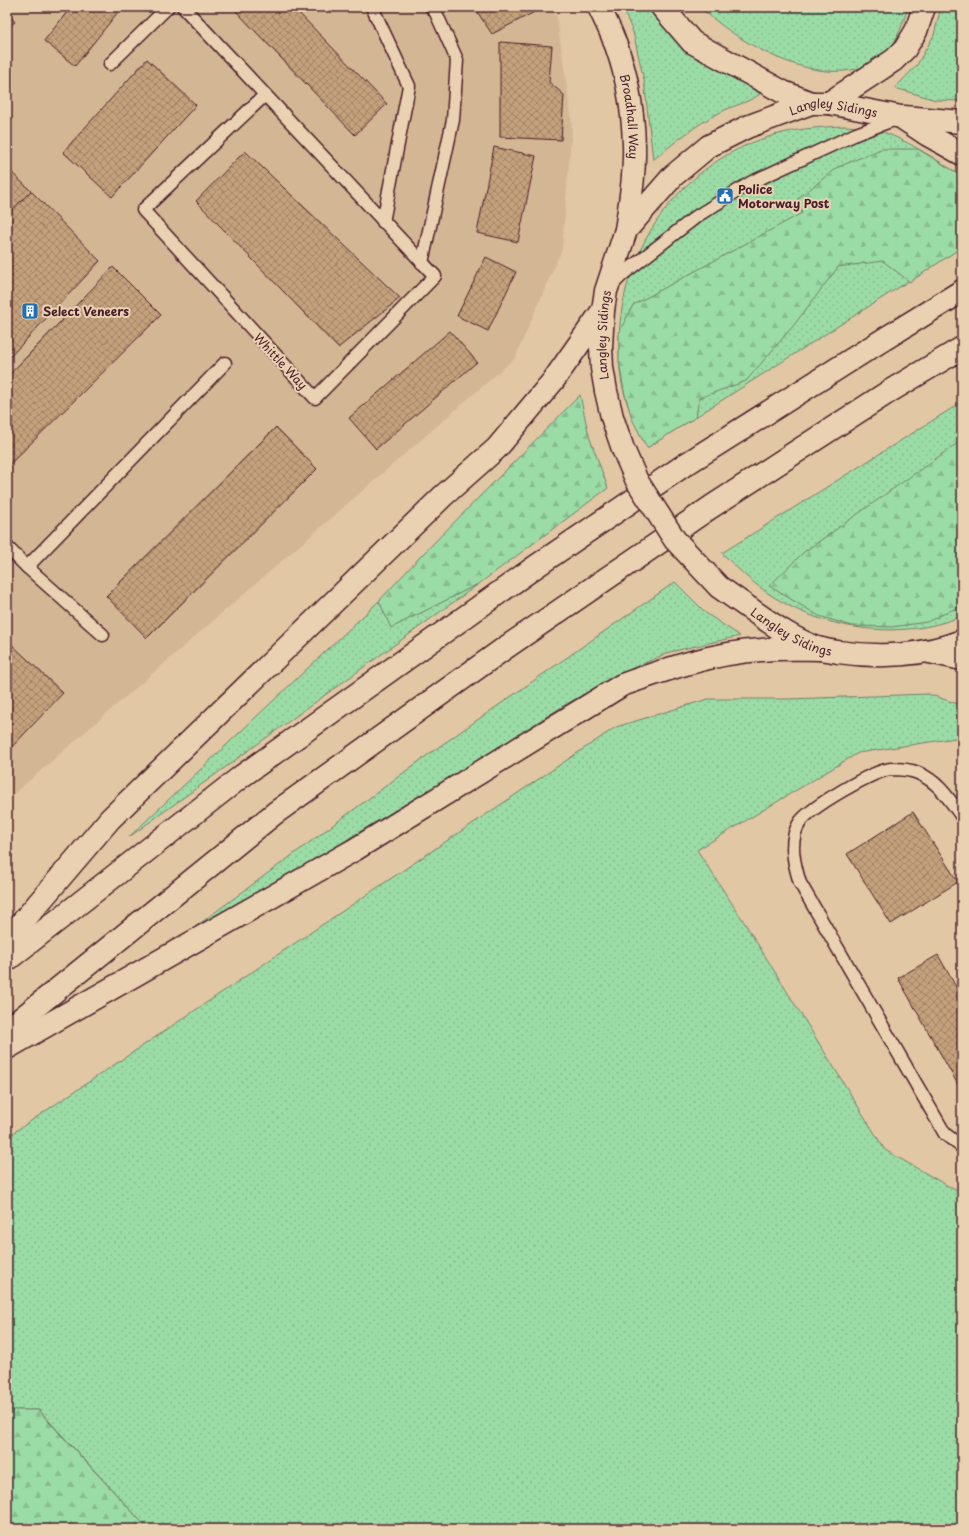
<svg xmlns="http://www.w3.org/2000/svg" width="969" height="1536" font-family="'Playpen Sans',sans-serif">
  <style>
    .built { fill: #d3b694 }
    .grass { fill: url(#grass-dots); stroke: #727e68 }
    .forest { fill: url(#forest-firs); stroke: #727e68 }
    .building { fill: url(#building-cross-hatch); stroke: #4a1f2b }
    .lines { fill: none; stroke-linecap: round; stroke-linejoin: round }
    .lane-casing { stroke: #4a1f2b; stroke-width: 15 }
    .street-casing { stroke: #4a1f2b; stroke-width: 25 }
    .highway-casing { stroke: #4a1f2b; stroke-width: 25 }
    .lane { stroke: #e9d1b1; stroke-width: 12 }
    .street { stroke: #e9d1b1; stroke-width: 22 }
    .highway { stroke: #e9d1b1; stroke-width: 22 }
    .highway-bridge-casing { stroke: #4a1f2b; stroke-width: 25; stroke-linecap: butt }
    .highway-bridge { stroke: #e9d1b1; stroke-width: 22 }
    .labels { text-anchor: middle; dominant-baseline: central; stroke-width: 4; stroke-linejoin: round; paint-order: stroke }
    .street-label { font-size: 12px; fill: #4a1f2b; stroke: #e9d1b1 }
    .poi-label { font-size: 12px; font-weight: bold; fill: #4a1f2b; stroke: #e9d1b1; text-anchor: start }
  </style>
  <defs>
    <pattern id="grass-dots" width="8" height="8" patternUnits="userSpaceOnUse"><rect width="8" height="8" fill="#9bdca6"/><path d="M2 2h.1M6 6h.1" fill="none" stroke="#87bc8f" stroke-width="1.8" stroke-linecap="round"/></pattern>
    <pattern id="forest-firs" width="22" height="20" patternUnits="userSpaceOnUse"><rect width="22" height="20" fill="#9bdca6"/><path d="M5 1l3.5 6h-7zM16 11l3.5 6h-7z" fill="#87bc8f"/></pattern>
    <pattern id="building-cross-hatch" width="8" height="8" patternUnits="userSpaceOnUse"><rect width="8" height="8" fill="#c4a17b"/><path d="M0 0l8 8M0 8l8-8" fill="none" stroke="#a18365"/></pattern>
  </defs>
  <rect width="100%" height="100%" fill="#e2c7a4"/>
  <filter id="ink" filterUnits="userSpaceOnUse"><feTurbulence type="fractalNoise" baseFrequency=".025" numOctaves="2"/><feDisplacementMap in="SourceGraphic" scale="8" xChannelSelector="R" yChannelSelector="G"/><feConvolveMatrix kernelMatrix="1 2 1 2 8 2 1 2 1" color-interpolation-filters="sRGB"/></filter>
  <g filter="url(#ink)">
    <path class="built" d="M 7,7 L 551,7 L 557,18 L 572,124 L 562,249 L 515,358 L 7,800 Z"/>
    <g class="grass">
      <path d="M 622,7 L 646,7 L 660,23 L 689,49 L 755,89 L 760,94 C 748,103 734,105 721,112 C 696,124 674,143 653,160 L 644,80 L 633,32 Z"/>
      <path d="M 700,7 L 908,7 C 904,20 897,42 888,51 C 837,102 741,46 700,7 Z"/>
      <path d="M 941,7 L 962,7 L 962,36 L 958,49 L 962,53 L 962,101 L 936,100 L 895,88 L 917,65 L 934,35 Z"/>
      <path d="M 846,126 C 855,127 865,127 874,129 C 905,138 935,159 962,176 L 962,247 L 647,448 C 638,430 629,412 624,392 C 620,378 619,362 619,347 C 618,255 676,167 765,138 C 791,129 818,127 846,126 Z"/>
      <path d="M 962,402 L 962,616 C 900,642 819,630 765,591 C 749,580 736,567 722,553 Z"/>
      <path d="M 675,582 L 707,614 L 740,636 L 670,652 L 631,669 L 568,703 L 470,765 L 160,953 L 433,751 Z"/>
      <path d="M 480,583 L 129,837 L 379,601 L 391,627 Z"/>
      <path d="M 928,694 L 961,705 L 962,707 L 962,737 L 858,753 L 697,850 L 744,922 L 885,1150 L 962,1194 L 962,1529 L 148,1529 L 39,1410 L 7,1410 L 7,1137 L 616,727 L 708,699 L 789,699 Z"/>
    </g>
    <g class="forest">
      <path d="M 881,149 L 918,149 L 962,176 L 962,247 L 910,282 L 883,261 L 838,267 L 794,325 L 746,381 L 699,398 L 696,417 L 647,448 L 632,419 L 624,391 L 619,362 L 619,333 L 633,305 L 802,213 L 798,199 L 836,168 Z"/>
      <path d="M 580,395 L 589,436 L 608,488 L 480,583 L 391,628 L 379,601 L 421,556 Z"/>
      <path d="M 962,440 L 962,605 L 927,622 L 892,627 L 852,626 L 819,616 L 769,586 L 804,552 Z"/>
      <path d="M 7,1410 L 38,1410 L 148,1529 L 7,1529 Z"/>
    </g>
    <g class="building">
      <path d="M 71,7 L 122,7 L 75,66 L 44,41 Z"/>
      <path d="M 232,7 L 293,7 L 387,104 L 355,135 Z"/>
      <path d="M 474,7 L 544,7 L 492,34 Z"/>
      <path d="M 7,12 L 15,22 L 7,28 Z"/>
      <path d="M 500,42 L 552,46 L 549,82 L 564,95 L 561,140 L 500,137 Z"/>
      <path d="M 147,59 L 196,105 L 112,197 L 63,152 Z"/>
      <path d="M 494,147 L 536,156 L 518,242 L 477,233 Z"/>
      <path d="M 245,151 L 400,298 L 338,348 L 196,201 Z"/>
      <path d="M 7,168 L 31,191 L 7,215 Z"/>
      <path d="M 31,191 L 100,261 L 7,360 L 7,215 Z"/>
      <path d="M 486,257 L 516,272 L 488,331 L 457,316 Z"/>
      <path d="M 113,267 L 161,315 L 7,467 L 7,377 Z"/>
      <path d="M 450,331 L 477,362 L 376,449 L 349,418 Z"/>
      <path d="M 276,427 L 317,469 L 147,638 L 106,596 Z"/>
      <path d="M 7,640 L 63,693 L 7,752 Z"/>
      <path d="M 913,812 L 958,882 L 891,924 L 847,854 Z"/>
      <path d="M 938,955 L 962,997 L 962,1092 L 898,978 Z"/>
    </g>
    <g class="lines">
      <g class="lane-casing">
        <g id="lane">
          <path d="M 183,7 L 435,276 L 315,398 L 143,210 L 265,95"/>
          <path d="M 372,7 L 409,86 L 383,222"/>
          <path d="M 110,64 L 168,7"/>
          <path d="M 422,263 L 453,120 L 457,60 L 436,13 L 431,7"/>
          <path d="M 612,285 L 623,274 L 697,216 L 750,183 L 856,134 L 896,119"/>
          <path d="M 7,547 L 27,567 L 225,363"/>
          <path d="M 27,567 L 103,635"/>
          <path d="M 962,817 C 949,799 939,782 918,773 C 911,770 898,769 891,769 C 872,771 811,807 800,822 C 788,840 794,864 800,883 L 945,1134 L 962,1147"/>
        </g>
      </g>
      <g class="street-casing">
        <g id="street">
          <path d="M 829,103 L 894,60 L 905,49 L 916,31 L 924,7"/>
          <path d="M 925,651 L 962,659"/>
        </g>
      </g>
      <g class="highway-casing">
        <g id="highway">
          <path id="s1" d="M 599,7 C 603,16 608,25 612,35 C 626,69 633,108 634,145 C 635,174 630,202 626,230"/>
          <path d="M 662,7 L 692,42 L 783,92 L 811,103"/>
          <path d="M 904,117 L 962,122"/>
          <path id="s2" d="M 612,417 L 606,391 L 602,368 L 601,347 L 603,310 L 606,291 L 626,230 L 673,176 L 709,146 L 747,127 L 811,103 L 829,103 L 901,117 L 928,135 L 962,154"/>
          <path id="s3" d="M 749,608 C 772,624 794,640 820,649 C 826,650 833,651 838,652 C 879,658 924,656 962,641"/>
          <path d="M 7,940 L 110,819 L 443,496 L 497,448 L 553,381 L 603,310"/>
          <path d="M 7,960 L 242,776 L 535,567 L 683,466 L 865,351 L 962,291"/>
          <path d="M 7,1030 L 275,813 L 505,648 L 711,507 L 890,391 L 962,348"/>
          <path d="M 7,1048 L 354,850 L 622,685 C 667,669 713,653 761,650 C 781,648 801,649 822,649"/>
        </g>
      </g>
      <use href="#lane" class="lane"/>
      <use href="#street" class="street"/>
      <use href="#highway" class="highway"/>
      <g class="highway-bridge-casing">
        <path id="highway-bridge" d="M 612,417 L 623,449 L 637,481 L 675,540 L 719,587 L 749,608"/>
      </g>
      <use href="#highway-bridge" class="highway-bridge"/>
    </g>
  </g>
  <defs>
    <g id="civic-square" transform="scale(0.9)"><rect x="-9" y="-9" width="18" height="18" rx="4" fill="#1f6fb2" stroke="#e9d1b1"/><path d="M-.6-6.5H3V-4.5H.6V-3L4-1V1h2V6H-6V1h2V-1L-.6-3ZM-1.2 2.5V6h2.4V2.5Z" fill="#fff"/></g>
    <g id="building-square" transform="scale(0.9)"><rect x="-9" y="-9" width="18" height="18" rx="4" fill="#1f6fb2" stroke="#e9d1b1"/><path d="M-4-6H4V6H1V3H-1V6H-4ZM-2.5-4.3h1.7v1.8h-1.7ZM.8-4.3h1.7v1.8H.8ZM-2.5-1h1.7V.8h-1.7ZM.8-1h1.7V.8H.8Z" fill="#fff"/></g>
  </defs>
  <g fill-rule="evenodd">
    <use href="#civic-square" x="725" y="196"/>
    <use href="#building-square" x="30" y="311"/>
  </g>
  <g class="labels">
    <g class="street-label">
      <text stroke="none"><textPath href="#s2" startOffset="443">Langley Sidings</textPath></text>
      <text stroke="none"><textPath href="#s1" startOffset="115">Broadhall Way</textPath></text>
      <text stroke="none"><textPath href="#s2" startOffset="83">Langley Sidings</textPath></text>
      <text transform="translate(281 361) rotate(47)">Whittle Way</text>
      <text stroke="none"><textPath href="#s3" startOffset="49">Langley Sidings</textPath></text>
    </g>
    <g class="poi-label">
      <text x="738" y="189">Police<tspan x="738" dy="14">Motorway Post</tspan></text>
      <text x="43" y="311">Select Veneers</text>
    </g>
  </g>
  <rect width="969" height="1536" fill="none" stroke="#e9d1b1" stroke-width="24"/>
  <rect x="12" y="12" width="945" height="1512" fill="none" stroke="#4a1f2b" stroke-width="1.5" filter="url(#ink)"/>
</svg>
